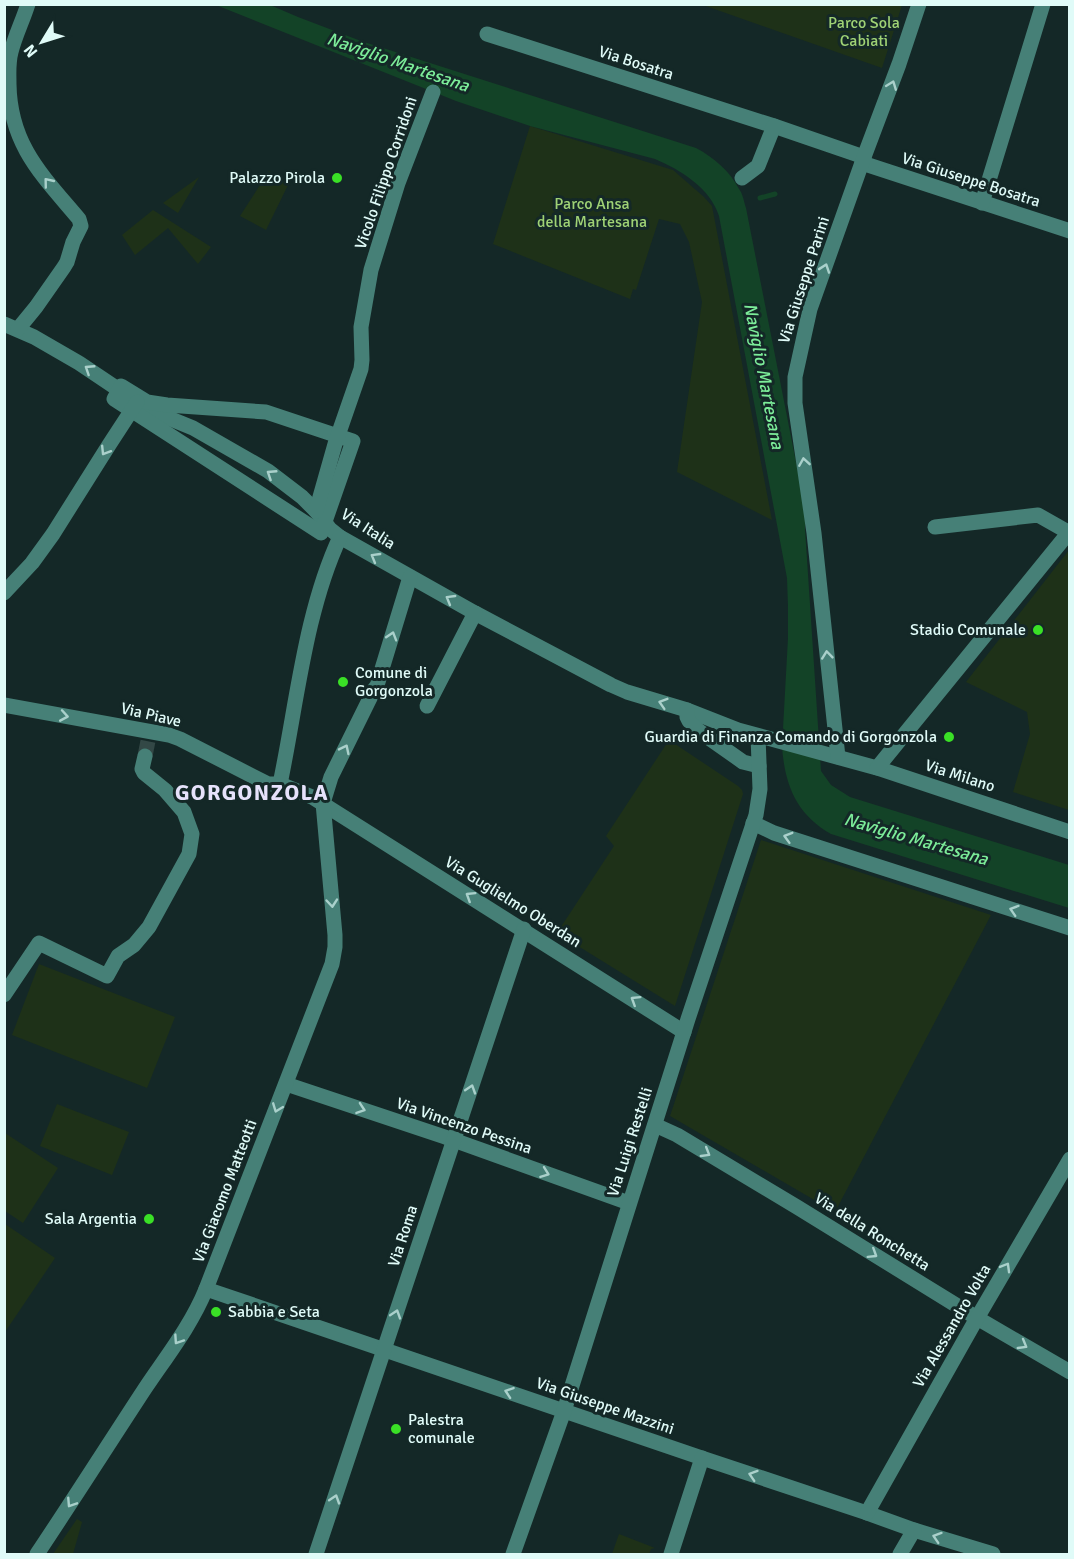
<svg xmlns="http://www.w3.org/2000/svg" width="1074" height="1559" font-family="Signika,sans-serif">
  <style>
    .green { fill: #1e3118 }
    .water { fill: #134327 }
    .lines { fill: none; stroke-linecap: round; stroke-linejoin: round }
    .stream { stroke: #134327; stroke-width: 5 }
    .minor-tunnel { stroke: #334846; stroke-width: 15; stroke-dasharray: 15 8; stroke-linecap: butt }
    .minor { stroke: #468077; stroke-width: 15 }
    .oneway { stroke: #aad0cb }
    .poi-dot { fill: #3ae026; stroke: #142827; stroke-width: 2 }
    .labels { text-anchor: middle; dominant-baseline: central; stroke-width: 6; stroke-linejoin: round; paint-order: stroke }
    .park-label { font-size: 16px; fill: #9fd275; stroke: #142827 }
    .street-label { font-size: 16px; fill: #e0fbf8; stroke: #142827 }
    .poi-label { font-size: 16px; fill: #e0fbf8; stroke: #142827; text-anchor: end }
    .water-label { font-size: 18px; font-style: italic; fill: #7cec99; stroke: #142827 }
    .district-label { font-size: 22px; font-weight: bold; letter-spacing: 1.5px; fill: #e6e2fb; stroke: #142827 }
  </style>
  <rect width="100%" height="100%" fill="#142827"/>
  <g class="green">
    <path d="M 703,5 L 902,5 L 882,68 Z"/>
    <path d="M 530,126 L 673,170 L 704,197 L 712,206 L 772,520 L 677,472 L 702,302 L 689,242 L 680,224 L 659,219 L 636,290 L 633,289 L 630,299 L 493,244 Z"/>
    <path d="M 269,171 L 290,181 L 266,230 L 240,216 Z"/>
    <path d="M 199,177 L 178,213 L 163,203 Z"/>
    <path d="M 153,210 L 211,247 L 198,264 L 168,228 L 135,255 L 122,235 Z"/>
    <path d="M 1069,550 L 1069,810 L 1013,792 L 1030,734 L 1027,712 L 966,682 Z"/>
    <path d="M 669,740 L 738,786 L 742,790 L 743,794 L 675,1006 L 557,933 L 614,846 L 606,836 Z"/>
    <path d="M 761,840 L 991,915 L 835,1212 L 670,1116 Z"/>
    <path d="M 39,964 L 175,1017 L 147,1088 L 12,1035 Z"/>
    <path d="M 57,1104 L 129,1132 L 112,1175 L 40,1146 Z"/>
    <path d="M 5,1133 L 58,1168 L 23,1223 L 5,1211 Z"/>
    <path d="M 5,1224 L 55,1258 L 5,1332 Z"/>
    <path d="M 77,1519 L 82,1522 L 73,1554 L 53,1554 Z"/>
    <path d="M 619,1534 L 655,1548 L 651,1549 L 649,1554 L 612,1554 Z"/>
  </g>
  <path class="water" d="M 216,5 L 270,5 L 298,17 L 361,41 L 696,148 C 713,157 730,171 739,189 C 743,194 744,202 746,208 L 805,508 L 805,529 L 821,771 L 831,785 L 850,797 L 1069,865 L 1069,908 L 831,834 C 796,814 785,785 782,747 L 788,638 L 788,606 L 787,578 L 719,216 C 710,188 681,170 655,159 L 530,126 L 456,101 Z"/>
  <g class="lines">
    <path class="stream" d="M 760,198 L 775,194"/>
    <path class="minor-tunnel" d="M 145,756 L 148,741"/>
    <g class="minor">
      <path d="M 487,34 L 774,126 L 864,157"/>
      <path d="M 862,163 L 1070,231"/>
      <path d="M 742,178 L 758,166 L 774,126"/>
      <path d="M 982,203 L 1043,4"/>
      <path d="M 4,324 L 34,337 L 79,363 L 149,410 L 193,428 L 268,471 L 302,497 L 316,511 L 330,529 L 340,537 L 475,613 L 611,685 L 627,692 L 687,710 L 738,730 L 877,768 L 1070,832"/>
      <path d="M 18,329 L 36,307 L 64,267 L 67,262 L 73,242 L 81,226 L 79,219 C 42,175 10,145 9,84 C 9,73 8,63 11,52 C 15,36 23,20 28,4"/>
      <path d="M 121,386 L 147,402 L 167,405 L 266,412 L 353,441 L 321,533 L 114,399 Z"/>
      <path d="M 316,511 L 335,444 L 361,369 L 362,360 L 361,327 L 371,270 L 398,183 L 433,92"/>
      <path d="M 935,527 L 1038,515 L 1068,532"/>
      <path d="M 4,593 L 32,563 L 53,534 L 109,445 L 137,402"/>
      <path d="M 378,682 L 410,577"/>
      <path d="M 4,705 L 169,735 L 180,739 L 268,784 L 280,784 L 312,797 L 684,1032"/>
      <path d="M 427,706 L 475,613"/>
      <path d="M 687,710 L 687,717 L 689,721 L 699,731 L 743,762 L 759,766"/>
      <path d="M 838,757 L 814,533 L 795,403 L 795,377 L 810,309 L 864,157 L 899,64 L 919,4"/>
      <path d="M 877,768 L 1070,531"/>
      <path d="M 280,784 C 297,703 305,612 340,537"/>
      <path d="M 753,823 L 774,833 L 1070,928"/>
      <path d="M 4,995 L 39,943 L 107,976 L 118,956 L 134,945 L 149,927 L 189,854 L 192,834 L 184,812 L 165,790 L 144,773 L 142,769 L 145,756"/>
      <path d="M 286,1084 L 445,1137 L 629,1203"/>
      <path d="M 655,1125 L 677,1135 L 797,1207 L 977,1318 L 1070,1372"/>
      <path d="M 206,1289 L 702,1458 L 867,1513 L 914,1530 L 993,1554"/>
      <path d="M 867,1513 L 973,1325 L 1070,1159"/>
      <path d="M 37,1554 C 73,1500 108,1445 144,1390 C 166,1357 191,1326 206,1289 L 332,964 L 335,947 L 335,935 L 323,803 L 331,777 L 375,688"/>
      <path d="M 316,1554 L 524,929"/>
      <path d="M 513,1554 L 564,1411 L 688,1019 L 756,815 L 760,789 L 758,736"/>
      <path d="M 671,1554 L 702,1458"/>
      <path d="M 900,1554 L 914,1530"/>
    </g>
  </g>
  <defs><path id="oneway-chevron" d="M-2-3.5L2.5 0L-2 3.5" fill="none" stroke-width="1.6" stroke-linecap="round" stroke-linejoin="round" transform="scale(1.5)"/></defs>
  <g class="oneway">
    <use href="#oneway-chevron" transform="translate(892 85) rotate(-69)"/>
    <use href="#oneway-chevron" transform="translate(48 182) rotate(-129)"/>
    <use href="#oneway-chevron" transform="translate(825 268) rotate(-71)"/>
    <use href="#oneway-chevron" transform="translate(89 369) rotate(-147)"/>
    <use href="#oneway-chevron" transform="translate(105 451) rotate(122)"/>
    <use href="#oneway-chevron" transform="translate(804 462) rotate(-99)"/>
    <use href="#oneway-chevron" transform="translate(271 474) rotate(-147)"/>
    <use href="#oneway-chevron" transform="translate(375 557) rotate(-150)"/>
    <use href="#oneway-chevron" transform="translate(450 599) rotate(-150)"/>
    <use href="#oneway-chevron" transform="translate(392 636) rotate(-73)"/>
    <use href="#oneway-chevron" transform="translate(827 655) rotate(-96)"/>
    <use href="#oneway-chevron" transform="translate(663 703) rotate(-163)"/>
    <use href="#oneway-chevron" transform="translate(64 716) rotate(10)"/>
    <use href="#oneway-chevron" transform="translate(345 749) rotate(-64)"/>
    <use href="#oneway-chevron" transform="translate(788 837) rotate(-164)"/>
    <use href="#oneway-chevron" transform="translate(470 896) rotate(-148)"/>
    <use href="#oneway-chevron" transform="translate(332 903) rotate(85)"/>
    <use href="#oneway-chevron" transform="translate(1014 910) rotate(-162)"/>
    <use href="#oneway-chevron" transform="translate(635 1000) rotate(-148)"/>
    <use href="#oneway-chevron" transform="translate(471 1089) rotate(-72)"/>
    <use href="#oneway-chevron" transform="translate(277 1108) rotate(111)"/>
    <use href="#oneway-chevron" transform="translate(361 1109) rotate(19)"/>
    <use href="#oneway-chevron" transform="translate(706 1153) rotate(31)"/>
    <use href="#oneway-chevron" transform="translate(545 1173) rotate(20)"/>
    <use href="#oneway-chevron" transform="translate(873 1254) rotate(32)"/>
    <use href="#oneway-chevron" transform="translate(1006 1267) rotate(-60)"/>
    <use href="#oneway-chevron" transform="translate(396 1314) rotate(-72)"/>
    <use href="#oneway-chevron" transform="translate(178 1340) rotate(124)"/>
    <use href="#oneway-chevron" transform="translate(1023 1345) rotate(30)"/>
    <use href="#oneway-chevron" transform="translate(509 1392) rotate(-161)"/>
    <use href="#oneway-chevron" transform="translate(753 1475) rotate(-162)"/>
    <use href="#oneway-chevron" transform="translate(335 1499) rotate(-72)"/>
    <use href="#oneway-chevron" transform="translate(71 1503) rotate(123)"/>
    <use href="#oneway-chevron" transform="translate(937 1537) rotate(-162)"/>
  </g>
  <g class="poi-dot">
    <circle cx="337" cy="178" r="6"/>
    <circle cx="1038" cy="630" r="6"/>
    <circle cx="343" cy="682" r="6"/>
    <circle cx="949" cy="737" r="6"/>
    <circle cx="149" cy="1219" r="6"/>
    <circle cx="216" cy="1312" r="6"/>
    <circle cx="396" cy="1429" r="6"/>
  </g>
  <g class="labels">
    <g class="park-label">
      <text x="864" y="23">Parco Sola<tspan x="864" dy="18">Cabiati</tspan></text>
      <text x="592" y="204">Parco Ansa<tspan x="592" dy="18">della Martesana</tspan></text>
    </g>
    <g class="street-label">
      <text transform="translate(636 63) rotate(18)">Via Bosatra</text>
      <text transform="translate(386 173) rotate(-71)">Vicolo Filippo Corridoni</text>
      <text transform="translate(971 180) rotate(18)">Via Giuseppe Bosatra</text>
      <text transform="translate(804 280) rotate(-72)">Via Giuseppe Parini</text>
      <text transform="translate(368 529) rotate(33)">Via Italia</text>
      <text transform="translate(151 715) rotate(13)">Via Piave</text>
      <text transform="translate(960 776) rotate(18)">Via Milano</text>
      <text transform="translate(513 902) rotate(32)">Via Guglielmo Oberdan</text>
      <text transform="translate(464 1126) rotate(19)">Via Vincenzo Pessina</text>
      <text transform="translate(630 1142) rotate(-72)">Via Luigi Restelli</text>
      <text transform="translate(225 1191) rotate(-69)">Via Giacomo Matteotti</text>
      <text transform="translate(872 1232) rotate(32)">Via della Ronchetta</text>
      <text transform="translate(403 1236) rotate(-72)">Via Roma</text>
      <text transform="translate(952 1326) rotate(-60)">Via Alessandro Volta</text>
      <text transform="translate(605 1406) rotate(19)">Via Giuseppe Mazzini</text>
    </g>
    <g class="poi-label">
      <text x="325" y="178">Palazzo Pirola</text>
      <text x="1026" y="630">Stadio Comunale</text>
      <text x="355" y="673" text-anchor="start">Comune di<tspan x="355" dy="18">Gorgonzola</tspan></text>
      <text x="937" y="737">Guardia di Finanza Comando di Gorgonzola</text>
      <text x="137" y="1219">Sala Argentia</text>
      <text x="228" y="1312" text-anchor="start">Sabbia e Seta</text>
      <text x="408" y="1420" text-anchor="start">Palestra<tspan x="408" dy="18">comunale</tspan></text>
    </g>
    <g class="water-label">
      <text transform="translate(398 62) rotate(19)">Naviglio Martesana</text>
      <text transform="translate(764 376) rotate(79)">Naviglio Martesana</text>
      <text transform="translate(916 839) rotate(16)">Naviglio Martesana</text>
    </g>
    <g class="district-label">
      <text x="252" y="792">GORGONZOLA</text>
    </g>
  </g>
  <rect width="1074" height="1559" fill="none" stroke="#e0fbf8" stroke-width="12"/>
  <g transform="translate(42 42) rotate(232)" stroke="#142827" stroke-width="4.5" paint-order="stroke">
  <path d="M0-4.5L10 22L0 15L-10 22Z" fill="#e0fbf8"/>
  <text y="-9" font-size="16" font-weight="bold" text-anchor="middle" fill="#e0fbf8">N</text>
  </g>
</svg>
